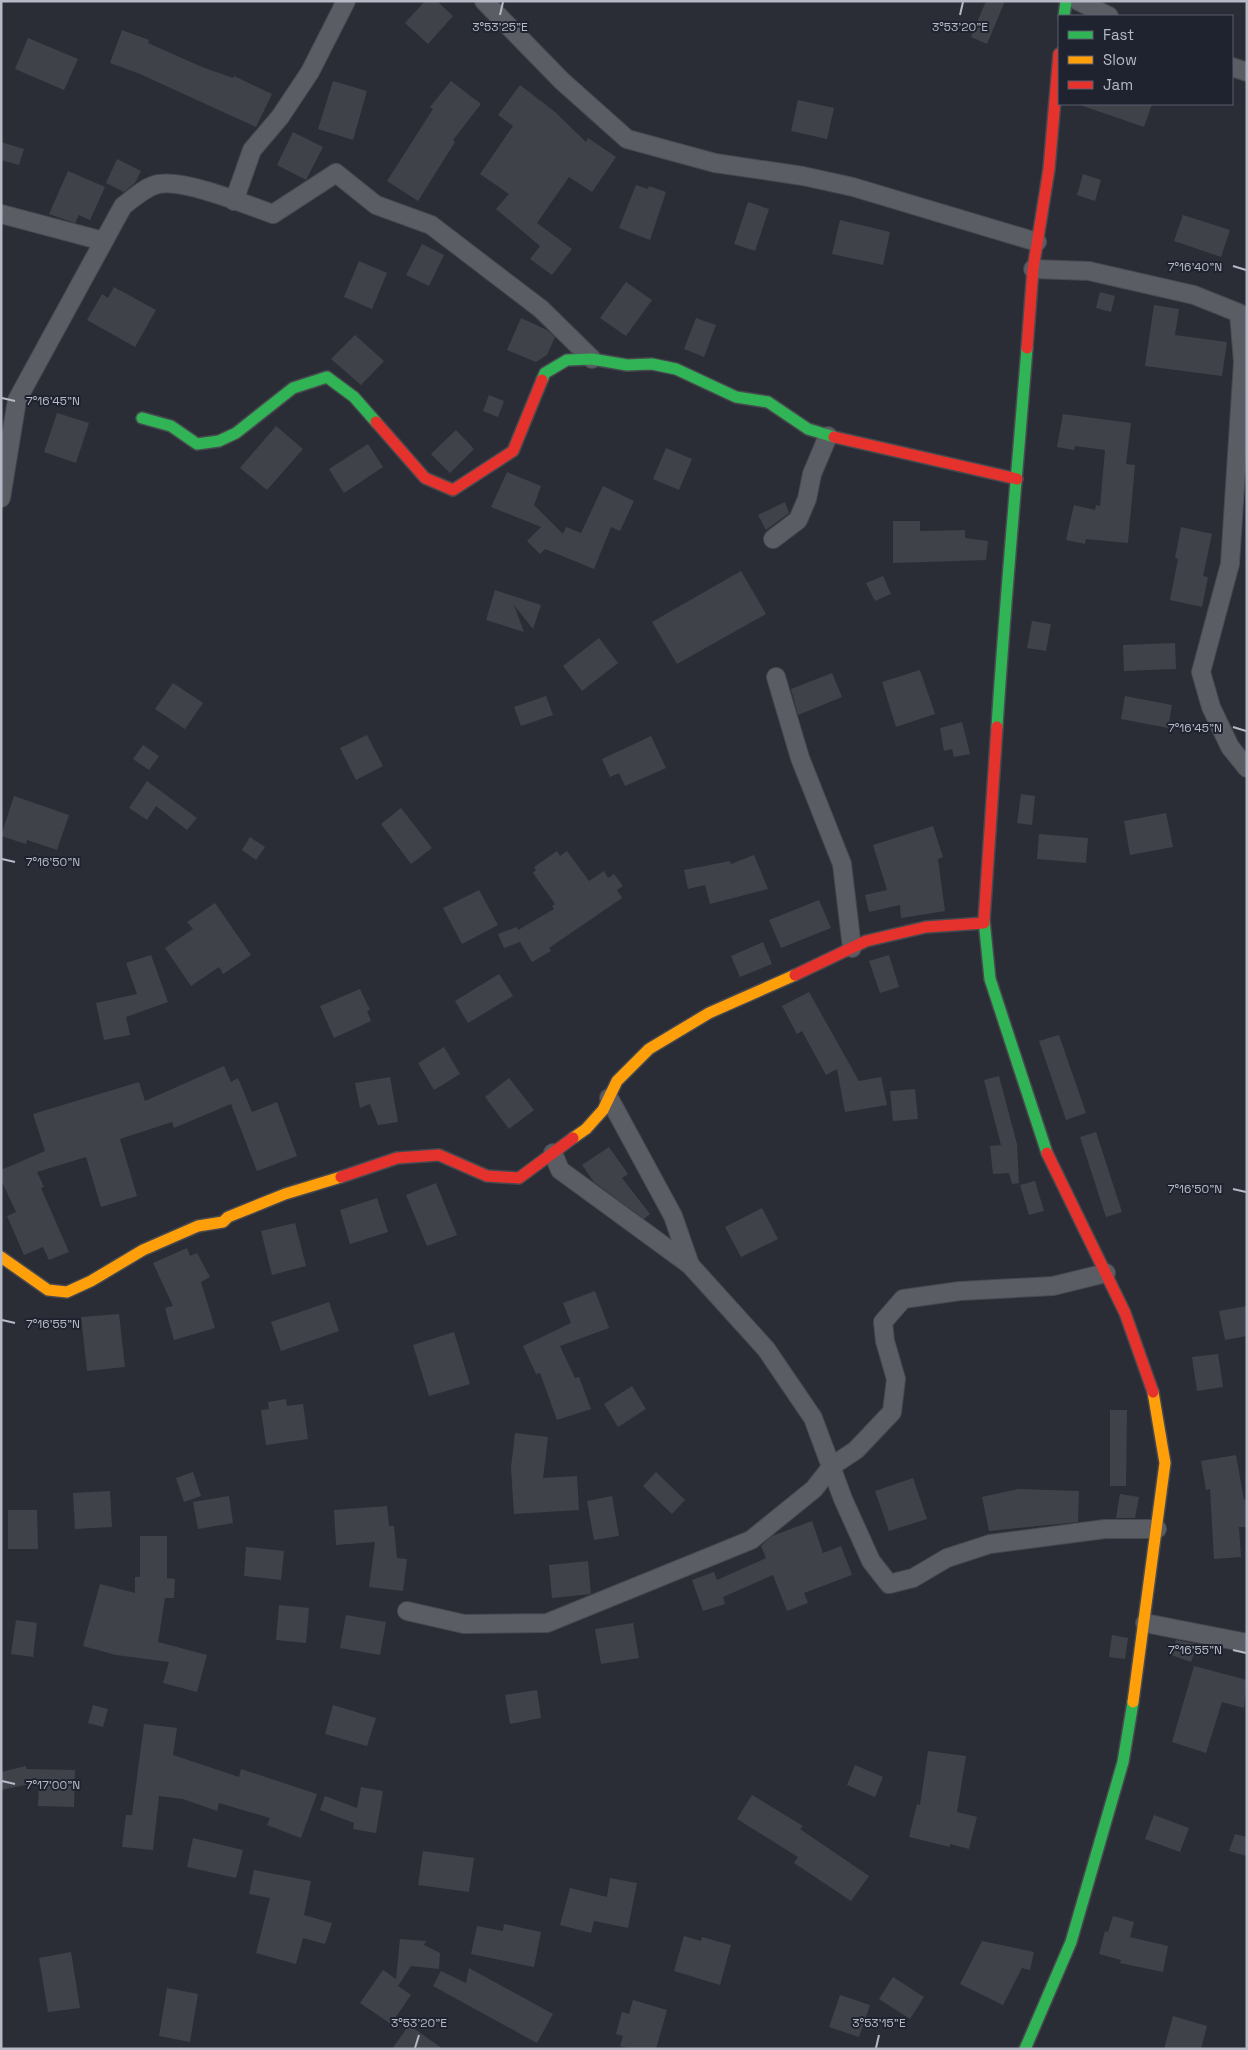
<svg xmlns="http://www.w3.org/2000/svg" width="1248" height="2050" font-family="'Space Grotesk',sans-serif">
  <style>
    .building { fill: #40424a }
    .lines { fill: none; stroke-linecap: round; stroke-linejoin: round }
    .street-casing { stroke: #47494f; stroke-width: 20 }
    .fast-casing { stroke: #47494f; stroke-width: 14 }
    .slow-casing { stroke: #47494f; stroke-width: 14 }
    .jam-casing { stroke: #47494f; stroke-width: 14 }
    .street { stroke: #5b5d64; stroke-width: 18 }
    .fast { stroke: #30b455; stroke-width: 11 }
    .slow { stroke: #ff9f0a; stroke-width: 11 }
    .jam { stroke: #e5322d; stroke-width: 11 }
    .ticks { fill: none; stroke: #b6b9c6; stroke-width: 2 }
    .ticks-label { font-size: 12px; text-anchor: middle; fill: #b6b9c6; stroke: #1f2330; stroke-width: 4; stroke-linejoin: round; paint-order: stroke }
  </style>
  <rect width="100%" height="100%" fill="#2a2d36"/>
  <g class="building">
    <path d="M 425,1 L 437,1 L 453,16 L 428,44 L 405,23 Z"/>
    <path d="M 986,1 L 1005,1 L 987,44 L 971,37 Z"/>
    <path d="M 122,30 L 149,40 L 148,43 L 202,67 L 233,78 L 234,76 L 272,94 L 256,127 L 140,74 L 110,63 Z"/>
    <path d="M 28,38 L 78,59 L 64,90 L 15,69 Z"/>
    <path d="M 333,81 L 367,91 L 353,140 L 318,129 Z"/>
    <path d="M 451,81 L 481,104 L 453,140 L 455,142 L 418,201 L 387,181 L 433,109 L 430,107 Z"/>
    <path d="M 520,85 L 555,112 L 586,142 L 588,138 L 616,157 L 592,192 L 569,177 L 537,223 L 572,249 L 552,275 L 530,259 L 540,246 L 496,209 L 509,194 L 480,174 L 513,126 L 498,115 Z"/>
    <path d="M 798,100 L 834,108 L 827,139 L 791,131 Z"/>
    <path d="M 1083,104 L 1152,104 L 1144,127 L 1083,106 Z"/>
    <path d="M 293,132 L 323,147 L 306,180 L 277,165 Z"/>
    <path d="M 1,142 L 24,149 L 19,165 L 1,160 Z"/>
    <path d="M 117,159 L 141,171 L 135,183 L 124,192 L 106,183 Z"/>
    <path d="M 68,171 L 105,187 L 90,220 L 79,215 L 75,223 L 49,214 Z"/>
    <path d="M 1083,174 L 1101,180 L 1095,201 L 1077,195 Z"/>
    <path d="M 636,185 L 648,189 L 649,186 L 666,192 L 650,240 L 619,228 Z"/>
    <path d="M 748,202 L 769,209 L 755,251 L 734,244 Z"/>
    <path d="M 1183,215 L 1230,230 L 1221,257 L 1174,241 Z"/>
    <path d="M 840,220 L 890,232 L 883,265 L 832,254 Z"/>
    <path d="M 422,244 L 444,255 L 429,286 L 406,275 Z"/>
    <path d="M 359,261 L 387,273 L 372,309 L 344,297 Z"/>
    <path d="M 626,282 L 652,300 L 626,336 L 600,318 Z"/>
    <path d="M 114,287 L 156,310 L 135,347 L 87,320 L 102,294 L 108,298 Z"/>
    <path d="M 1100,292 L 1115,296 L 1111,312 L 1096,308 Z"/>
    <path d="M 1154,305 L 1179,309 L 1175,335 L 1227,342 L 1222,376 L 1145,366 Z"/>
    <path d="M 521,318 L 547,330 L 555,337 L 547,355 L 536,362 L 507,350 Z"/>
    <path d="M 696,318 L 716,325 L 704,357 L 684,349 Z"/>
    <path d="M 355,335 L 384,361 L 361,385 L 331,359 Z"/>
    <path d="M 489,395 L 504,401 L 498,417 L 483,411 Z"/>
    <path d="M 57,413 L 89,423 L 76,463 L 44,452 Z"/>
    <path d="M 1063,414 L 1131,423 L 1126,464 L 1135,465 L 1128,543 L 1086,539 L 1085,544 L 1066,540 L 1074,505 L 1095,510 L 1096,505 L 1100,506 L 1105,450 L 1075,446 L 1074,450 L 1057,447 Z"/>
    <path d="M 276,426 L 303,449 L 267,490 L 240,468 Z"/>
    <path d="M 456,430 L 474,449 L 450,473 L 431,454 Z"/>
    <path d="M 368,444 L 383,467 L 344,493 L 329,469 Z"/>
    <path d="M 666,448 L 692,459 L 679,490 L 653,479 Z"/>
    <path d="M 507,472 L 541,486 L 534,505 L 563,534 L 566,527 L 581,533 L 603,486 L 634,501 L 620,531 L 611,527 L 594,569 L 545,549 L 540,554 L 527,541 L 541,527 L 491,507 Z"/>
    <path d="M 785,502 L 789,513 L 766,530 L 758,515 Z"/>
    <path d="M 893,521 L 920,521 L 920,531 L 965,530 L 965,538 L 988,541 L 986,560 L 893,563 Z"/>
    <path d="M 1181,527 L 1212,534 L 1203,576 L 1208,577 L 1202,607 L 1170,600 L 1178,559 L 1175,558 Z"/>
    <path d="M 741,571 L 766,614 L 677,664 L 652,622 Z"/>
    <path d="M 883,576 L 891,594 L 875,601 L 866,583 Z"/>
    <path d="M 495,590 L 541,605 L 533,629 L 514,605 L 524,632 L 486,620 Z"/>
    <path d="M 1032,621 L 1051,624 L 1046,651 L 1027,648 Z"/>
    <path d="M 599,638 L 618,663 L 582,691 L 563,666 Z"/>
    <path d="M 1175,643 L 1176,669 L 1124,671 L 1123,645 Z"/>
    <path d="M 920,670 L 935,714 L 896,727 L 882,682 Z"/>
    <path d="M 832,673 L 842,697 L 798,715 L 791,689 Z"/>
    <path d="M 173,683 L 203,703 L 185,729 L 155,709 Z"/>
    <path d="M 546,696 L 553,715 L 521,726 L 514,707 Z"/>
    <path d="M 1125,696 L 1172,705 L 1168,728 L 1121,719 Z"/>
    <path d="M 962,722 L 970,754 L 954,757 L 952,749 L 944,751 L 940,728 Z"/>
    <path d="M 367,735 L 383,766 L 356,780 L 340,748 Z"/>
    <path d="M 651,736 L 666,768 L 625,786 L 619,773 L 610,777 L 602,759 Z"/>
    <path d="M 143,745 L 159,756 L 149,770 L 133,759 Z"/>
    <path d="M 147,781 L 197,818 L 187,830 L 156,806 L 147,820 L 129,808 Z"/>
    <path d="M 1021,794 L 1035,796 L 1032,825 L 1017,823 Z"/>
    <path d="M 14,796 L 69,815 L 57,850 L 27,840 L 26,844 L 1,836 Z"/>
    <path d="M 401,808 L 432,848 L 411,864 L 381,824 Z"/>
    <path d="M 1166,813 L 1173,847 L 1130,855 L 1124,821 Z"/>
    <path d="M 933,826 L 943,857 L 938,859 L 945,911 L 901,918 L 900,905 L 869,912 L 865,895 L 887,890 L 873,845 Z"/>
    <path d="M 1039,834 L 1088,838 L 1086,863 L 1037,859 Z"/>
    <path d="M 250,837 L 265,847 L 256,860 L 242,850 Z"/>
    <path d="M 557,851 L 560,856 L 567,851 L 589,881 L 604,871 L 608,878 L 614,874 L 623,886 L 617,890 L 622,898 L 549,948 L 551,951 L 532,962 L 520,942 L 504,948 L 498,934 L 517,927 L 518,930 L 554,909 L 552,906 L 555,904 L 533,873 L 536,870 L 534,867 Z"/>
    <path d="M 754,855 L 768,889 L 710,904 L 705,885 L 688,889 L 684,870 L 730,861 L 731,864 Z"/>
    <path d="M 479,890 L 498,925 L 462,944 L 443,908 Z"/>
    <path d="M 819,900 L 831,928 L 781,948 L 769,920 Z"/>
    <path d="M 215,903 L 251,955 L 223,974 L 219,967 L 191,986 L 165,948 L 193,929 L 187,922 Z"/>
    <path d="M 763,942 L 772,964 L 740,977 L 731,956 Z"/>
    <path d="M 151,955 L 168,1002 L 126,1017 L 130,1035 L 104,1040 L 96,1003 L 137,994 L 126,963 Z"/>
    <path d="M 889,955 L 899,987 L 880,993 L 869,961 Z"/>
    <path d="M 499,974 L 513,996 L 468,1023 L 455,1001 Z"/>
    <path d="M 360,989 L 370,1010 L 367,1011 L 371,1021 L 334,1038 L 320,1006 Z"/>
    <path d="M 809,992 L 859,1081 L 881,1077 L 887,1105 L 845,1112 L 837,1069 L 826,1075 L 802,1031 L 797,1034 L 782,1006 Z"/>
    <path d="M 1059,1035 L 1086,1113 L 1066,1120 L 1039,1041 Z"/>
    <path d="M 444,1047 L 460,1074 L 434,1090 L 418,1063 Z"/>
    <path d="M 224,1066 L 231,1082 L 238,1078 L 252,1112 L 277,1102 L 297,1156 L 257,1171 L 231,1104 L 174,1128 L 172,1122 L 120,1139 L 137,1196 L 101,1207 L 86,1157 L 37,1172 L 44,1187 L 41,1188 L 69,1252 L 49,1260 L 43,1247 L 24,1255 L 7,1216 L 16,1212 L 1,1180 L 1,1170 L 45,1151 L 33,1114 L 139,1082 L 145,1101 Z"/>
    <path d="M 999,1076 L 1017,1144 L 1019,1183 L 1012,1184 L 1009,1173 L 993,1174 L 990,1146 L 1001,1145 L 984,1080 Z"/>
    <path d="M 390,1077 L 398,1122 L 378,1125 L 370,1104 L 360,1108 L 355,1083 Z"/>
    <path d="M 509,1078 L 534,1110 L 509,1129 L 485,1097 Z"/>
    <path d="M 915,1089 L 918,1119 L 893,1121 L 890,1091 Z"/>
    <path d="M 1096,1132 L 1122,1212 L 1106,1217 L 1080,1137 Z"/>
    <path d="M 609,1147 L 628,1174 L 622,1178 L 650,1214 L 644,1219 L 594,1182 L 582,1165 Z"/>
    <path d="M 1035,1181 L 1044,1211 L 1029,1215 L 1020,1185 Z"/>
    <path d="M 436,1183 L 457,1235 L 427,1246 L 406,1195 Z"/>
    <path d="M 377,1198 L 388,1232 L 350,1244 L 340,1210 Z"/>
    <path d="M 762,1208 L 778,1239 L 741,1257 L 725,1227 Z"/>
    <path d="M 295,1223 L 306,1266 L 272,1275 L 261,1231 Z"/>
    <path d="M 187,1248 L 190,1256 L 197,1253 L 210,1277 L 201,1282 L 215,1328 L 174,1340 L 165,1308 L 173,1306 L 153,1263 Z"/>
    <path d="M 595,1291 L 609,1328 L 560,1346 L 575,1378 L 579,1377 L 591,1409 L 557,1420 L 540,1373 L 536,1374 L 523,1346 L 571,1323 L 563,1303 Z"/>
    <path d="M 329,1302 L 339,1331 L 281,1351 L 271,1322 Z"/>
    <path d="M 1247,1306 L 1247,1336 L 1225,1340 L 1219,1311 Z"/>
    <path d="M 119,1314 L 125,1367 L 87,1371 L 81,1317 Z"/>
    <path d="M 454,1332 L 470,1384 L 429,1396 L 413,1345 Z"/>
    <path d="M 1218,1354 L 1223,1387 L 1197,1391 L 1192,1357 Z"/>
    <path d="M 632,1386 L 646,1409 L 618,1427 L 604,1404 Z"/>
    <path d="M 286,1399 L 287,1406 L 303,1404 L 308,1439 L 266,1445 L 261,1410 L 269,1409 L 268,1402 Z"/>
    <path d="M 1110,1410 L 1127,1410 L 1126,1486 L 1110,1486 Z"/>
    <path d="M 515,1433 L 548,1437 L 543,1478 L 577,1476 L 579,1510 L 514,1514 L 511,1468 Z"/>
    <path d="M 1236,1455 L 1244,1500 L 1247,1499 L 1247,1527 L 1239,1527 L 1241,1557 L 1214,1559 L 1210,1489 L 1206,1490 L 1201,1461 Z"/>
    <path d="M 193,1472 L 201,1496 L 184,1502 L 176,1478 Z"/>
    <path d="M 656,1472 L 685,1500 L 672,1514 L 643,1486 Z"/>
    <path d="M 913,1478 L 927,1519 L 889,1531 L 875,1491 Z"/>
    <path d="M 1018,1489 L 1079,1491 L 1078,1522 L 989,1531 L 982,1497 Z"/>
    <path d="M 110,1491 L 112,1527 L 75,1529 L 73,1493 Z"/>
    <path d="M 1120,1494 L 1139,1497 L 1135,1518 L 1116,1518 Z"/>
    <path d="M 229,1496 L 233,1523 L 198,1529 L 193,1502 Z"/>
    <path d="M 612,1496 L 619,1536 L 594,1540 L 587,1501 Z"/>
    <path d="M 387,1506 L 389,1526 L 394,1526 L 397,1558 L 407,1559 L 403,1591 L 369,1587 L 375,1542 L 336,1545 L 334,1510 Z"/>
    <path d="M 8,1510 L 37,1510 L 38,1549 L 8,1549 Z"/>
    <path d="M 812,1521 L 823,1553 L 841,1546 L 852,1575 L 804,1593 L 808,1603 L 787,1611 L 773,1575 L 723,1597 L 725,1604 L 703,1611 L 692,1580 L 714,1572 L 717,1580 L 766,1558 L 761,1546 L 772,1536 Z"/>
    <path d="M 140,1536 L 167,1536 L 167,1578 L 175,1579 L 174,1598 L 165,1598 L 158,1642 L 207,1655 L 197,1692 L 163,1683 L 169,1662 L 116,1655 L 83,1646 L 100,1584 L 135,1593 L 135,1577 L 140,1577 Z"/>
    <path d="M 246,1547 L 284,1551 L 281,1580 L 244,1576 Z"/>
    <path d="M 588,1561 L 591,1594 L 552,1598 L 549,1565 Z"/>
    <path d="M 279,1605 L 309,1608 L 306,1643 L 276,1640 Z"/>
    <path d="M 346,1615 L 386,1622 L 380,1655 L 340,1648 Z"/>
    <path d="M 16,1620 L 37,1623 L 33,1657 L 11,1654 Z"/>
    <path d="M 633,1623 L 639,1658 L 601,1664 L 595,1629 Z"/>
    <path d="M 1112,1635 L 1128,1638 L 1125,1659 L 1109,1657 Z"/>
    <path d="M 1176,1640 L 1197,1644 L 1191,1662 L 1171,1655 Z"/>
    <path d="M 1194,1666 L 1247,1680 L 1244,1708 L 1222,1702 L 1206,1753 L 1172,1742 Z"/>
    <path d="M 537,1690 L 541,1718 L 510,1724 L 505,1695 Z"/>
    <path d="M 93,1705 L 108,1709 L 103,1727 L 88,1723 Z"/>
    <path d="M 333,1705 L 376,1718 L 367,1746 L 325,1734 Z"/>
    <path d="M 144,1724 L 177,1728 L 173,1755 L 239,1777 L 241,1769 L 317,1794 L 301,1838 L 267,1825 L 270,1818 L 219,1803 L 217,1811 L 183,1799 L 159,1796 L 153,1850 L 122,1847 L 126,1815 L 132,1815 Z"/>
    <path d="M 928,1751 L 966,1756 L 957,1812 L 977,1817 L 969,1849 L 950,1844 L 950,1847 L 909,1837 L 917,1804 L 920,1805 Z"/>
    <path d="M 855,1765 L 883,1777 L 875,1797 L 847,1785 Z"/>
    <path d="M 26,1766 L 26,1769 L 75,1770 L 74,1807 L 38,1806 L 39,1782 L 1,1790 L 1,1772 Z"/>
    <path d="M 361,1787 L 383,1791 L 376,1833 L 353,1829 L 354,1823 L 320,1810 L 325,1796 L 357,1808 Z"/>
    <path d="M 752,1795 L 803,1826 L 800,1829 L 869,1876 L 851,1901 L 794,1863 L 798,1857 L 737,1819 Z"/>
    <path d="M 1154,1815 L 1189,1828 L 1180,1852 L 1145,1839 Z"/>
    <path d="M 1235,1834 L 1247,1837 L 1247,1856 L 1229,1851 Z"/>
    <path d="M 193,1838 L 243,1850 L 236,1878 L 187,1867 Z"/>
    <path d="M 423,1851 L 474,1858 L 469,1892 L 418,1885 Z"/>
    <path d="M 254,1870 L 311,1881 L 304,1915 L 332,1923 L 325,1944 L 303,1938 L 296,1964 L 256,1953 L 270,1898 L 249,1894 Z"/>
    <path d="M 610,1878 L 637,1883 L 628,1928 L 594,1921 L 591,1933 L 560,1925 L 570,1888 L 607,1897 Z"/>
    <path d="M 1113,1916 L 1134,1922 L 1130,1937 L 1168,1946 L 1163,1972 L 1120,1963 L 1121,1960 L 1099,1954 L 1105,1931 L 1108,1932 Z"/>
    <path d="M 504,1924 L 541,1932 L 534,1967 L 471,1954 L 477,1926 L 503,1931 Z"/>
    <path d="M 684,1936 L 701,1941 L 702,1937 L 731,1945 L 720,1985 L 674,1971 Z"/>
    <path d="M 400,1939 L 426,1941 L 424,1945 L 440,1953 L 439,1969 L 411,1966 L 398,1986 L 411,1995 L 391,2024 L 360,2003 L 383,1970 L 396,1979 Z"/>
    <path d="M 982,1941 L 1034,1952 L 1030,1970 L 1022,1968 L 1003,2005 L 960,1984 Z"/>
    <path d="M 71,1952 L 80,2008 L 48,2012 L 39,1958 Z"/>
    <path d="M 469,1968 L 553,2014 L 537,2043 L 433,1986 L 441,1971 L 466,1983 Z"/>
    <path d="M 893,1977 L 924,1997 L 910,2019 L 879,1999 Z"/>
    <path d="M 167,1988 L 198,1994 L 190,2042 L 159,2036 Z"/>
    <path d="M 840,1995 L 870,2005 L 859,2037 L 829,2027 Z"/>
    <path d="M 633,2000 L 667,2010 L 656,2049 L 630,2049 L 620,2046 L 623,2036 L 616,2034 L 622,2012 L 629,2014 Z"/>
    <path d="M 1173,2016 L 1207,2026 L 1201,2049 L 1164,2049 Z"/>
    <path d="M 409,2025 L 443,2049 L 392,2049 Z"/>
  </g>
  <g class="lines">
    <g class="street-casing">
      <g id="street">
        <path d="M 484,1 L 562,81 L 627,139 L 715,163 L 803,176 L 853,187 L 1037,242"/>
        <path d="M 1078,1 L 1109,16"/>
        <path d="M 1232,67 L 1247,72"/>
        <path d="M 234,201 L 252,150 L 280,117 L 310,72 L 346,1"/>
        <path d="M 1,214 L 103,241"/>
        <path d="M 1033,269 L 1089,271 L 1194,295 L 1239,313 L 1243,362 L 1230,564 L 1201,672 L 1211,707 L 1230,747 L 1247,768"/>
        <path d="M 1,498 L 17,400 L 123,206 C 134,198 146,186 159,184 C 185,179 247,205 273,214 L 336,173 L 376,205 L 431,225 L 541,309 L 592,359"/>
        <path d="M 773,539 L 798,520 L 807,499 L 812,474 L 828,436"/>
        <path d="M 776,677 L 800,758 L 842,864 L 852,948"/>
        <path d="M 609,1098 L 673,1216 L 690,1265"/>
        <path d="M 553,1153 L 560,1170 L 690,1265 L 766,1349 L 813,1418 L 843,1499 L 871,1561 L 889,1584 L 913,1578 L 947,1558 L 990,1544 L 1105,1529 L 1157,1529"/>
        <path d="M 407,1611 L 464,1624 L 547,1623 L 751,1540 L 814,1489 L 832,1466 L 856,1450 L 892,1412 L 896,1379 L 885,1341 L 883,1322 L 903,1299 L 960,1291 L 1053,1286 L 1106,1273"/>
        <path d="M 1145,1623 L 1247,1643"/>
      </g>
    </g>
    <g class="fast-casing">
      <g id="fast">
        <path d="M 1064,16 L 1066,1"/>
        <path d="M 542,380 L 545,373 L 567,360 L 592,359 L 627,365 L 652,364 L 676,369 L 736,397 L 768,402 L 808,429 L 834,437"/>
        <path d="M 142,418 L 171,426 L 197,444 L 219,441 L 236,433 L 293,388 L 327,377 L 354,397 L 376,422"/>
        <path d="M 997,727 C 1005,601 1017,475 1027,348"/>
        <path d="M 984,920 L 990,979 L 1047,1153"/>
        <path d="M 1025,2049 L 1071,1942 L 1123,1762 L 1133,1702"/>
      </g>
    </g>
    <g class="slow-casing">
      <g id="slow">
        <path d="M 573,1138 L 586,1129 L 603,1110 L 617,1081 L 649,1049 L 709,1013 L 795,975"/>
        <path d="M 1,1257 L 48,1290 L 67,1292 L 91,1281 L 143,1250 L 198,1226 L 223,1222 L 228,1217 L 285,1194 L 341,1177"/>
        <path d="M 1133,1702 L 1165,1463 L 1153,1392"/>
      </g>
    </g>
    <g class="jam-casing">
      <g id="jam">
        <path d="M 1027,348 L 1033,269 L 1049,169 L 1059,54"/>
        <path d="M 376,422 L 425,478 L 453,490 L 513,451 L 542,380"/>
        <path d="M 834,437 L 1017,479"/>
        <path d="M 984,920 L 997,727"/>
        <path d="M 795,975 L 866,941 L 926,927 L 984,923"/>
        <path d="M 1047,1153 L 1125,1313 L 1153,1392"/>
        <path d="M 341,1177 L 397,1158 L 439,1155 L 487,1176 L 519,1178 L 573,1138"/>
      </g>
    </g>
    <use href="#street" class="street"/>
    <use href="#fast" class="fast"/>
    <use href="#slow" class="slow"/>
    <use href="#jam" class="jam"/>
  </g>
  <path class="ticks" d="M 500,15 L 503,2M 960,15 L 963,2M 1233,266 L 1246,270M 2,398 L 15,401M 1233,727 L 1246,731M 2,859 L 15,862M 1233,1189 L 1246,1192M 2,1320 L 15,1323M 1233,1650 L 1246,1653M 2,1781 L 15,1784M 415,2048 L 419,2035M 876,2048 L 879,2035"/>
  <g class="ticks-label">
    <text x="500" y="31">3°53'25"E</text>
    <text x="960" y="31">3°53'20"E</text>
    <text x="1195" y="271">7°16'40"N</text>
    <text x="53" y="405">7°16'45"N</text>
    <text x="1195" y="732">7°16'45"N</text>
    <text x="53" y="866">7°16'50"N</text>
    <text x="1195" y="1193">7°16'50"N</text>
    <text x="53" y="1328">7°16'55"N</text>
    <text x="1195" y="1654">7°16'55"N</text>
    <text x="53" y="1789">7°17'00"N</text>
    <text x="419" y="2027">3°53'20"E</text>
    <text x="879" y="2027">3°53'15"E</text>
  </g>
  <rect width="1248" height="2050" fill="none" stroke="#b6b9c6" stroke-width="5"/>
  <rect x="1058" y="15" width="175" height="90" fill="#1f2330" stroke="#5b5f6c"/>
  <rect x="1068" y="31" width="25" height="8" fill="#30b455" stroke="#5b5f6c"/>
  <text x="1103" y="40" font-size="15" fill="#b6b9c6">Fast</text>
  <rect x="1068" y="56" width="25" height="8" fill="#ff9f0a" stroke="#5b5f6c"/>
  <text x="1103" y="65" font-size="15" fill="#b6b9c6">Slow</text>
  <rect x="1068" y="81" width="25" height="8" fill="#e5322d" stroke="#5b5f6c"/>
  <text x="1103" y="90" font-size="15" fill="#b6b9c6">Jam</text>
</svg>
